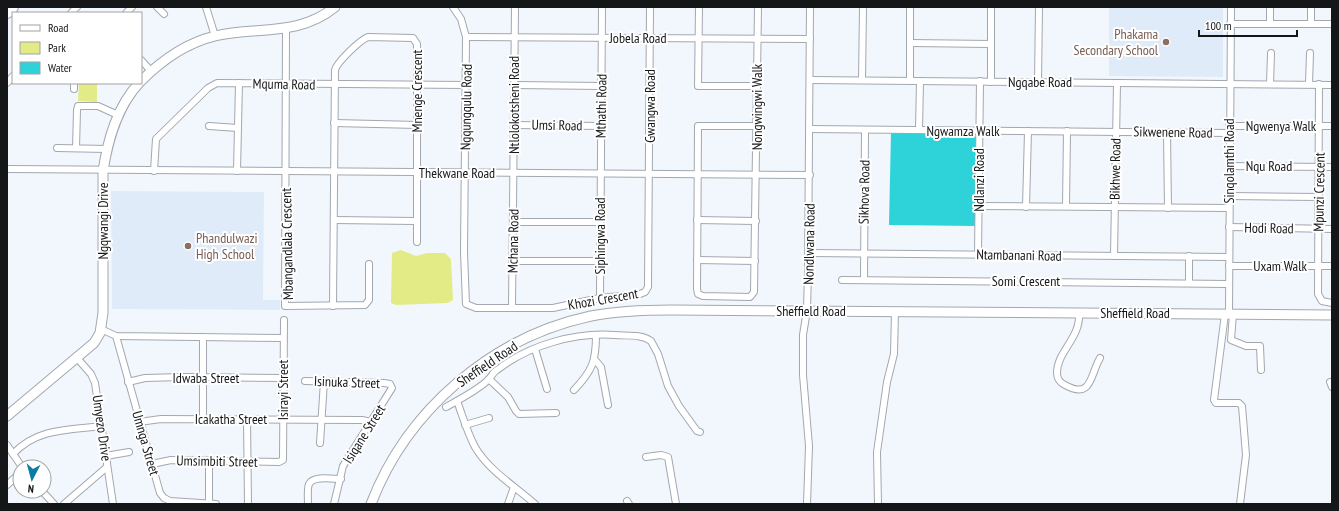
<svg xmlns="http://www.w3.org/2000/svg" width="1339" height="511" font-family="'PT Sans Narrow',sans-serif">
  <style>
    .built { fill: #e0ebf9 }
    .green { fill: #e2eb86 }
    .water { fill: #2ed2d9 }
    .lines { fill: none; stroke-linecap: round; stroke-linejoin: round }
    .street-casing { stroke: #a2a8af; stroke-width: 8 }
    .secondary-casing { stroke: #a2a8af; stroke-width: 11 }
    .highway-casing { stroke: #a2a8af; stroke-width: 14 }
    .street { stroke: #fff; stroke-width: 6 }
    .secondary { stroke: #fff; stroke-width: 9 }
    .highway { stroke: #fff; stroke-width: 12 }
    .education-dot { fill: #8d6e63; stroke: #fff; stroke-width: 1.5 }
    .labels { text-anchor: middle; dominant-baseline: central; stroke-width: 4; stroke-linejoin: round; paint-order: stroke }
    .education-label { font-size: 14px; fill: #785e54; stroke: #fff; text-anchor: end }
    .street-label { font-size: 14px; fill: #141618; stroke: #fff }
  </style>
  <rect width="100%" height="100%" fill="#f2f7fe"/>
  <g class="built">
    <path d="M 1109,7 L 1223,7 L 1223,77 L 1109,76 Z"/>
    <path d="M 111,191 L 264,192 L 263,300 L 280,300 L 280,310 L 112,309 Z"/>
  </g>
  <g class="green">
    <path d="M 79,83 L 97,83 L 97,102 L 78,101 Z"/>
    <path d="M 401,250 L 416,256 L 427,253 L 445,253 L 451,259 L 453,300 L 448,303 L 396,305 L 391,303 L 392,253 Z"/>
  </g>
  <path class="water" d="M 891,132 L 972,133 L 976,137 L 976,226 L 889,225 Z"/>
  <g class="lines">
    <g class="street-casing">
      <g id="street">
        <path d="M 157,7 L 164,14"/>
        <path d="M 206,7 L 215,36"/>
        <path d="M 453,7 L 461,19 L 466,37 L 464,252 L 466,304 L 476,308 L 553,308 L 600,298 L 640,294 L 645,292 L 648,287 L 650,7"/>
        <path d="M 699,7 L 698,86 L 757,86"/>
        <path d="M 1270,7 L 1270,23"/>
        <path d="M 1311,7 L 1311,24"/>
        <path d="M 71,13 L 77,7"/>
        <path d="M 126,13 L 132,7"/>
        <path d="M 1230,24 L 1332,24"/>
        <path d="M 286,29 L 285,306 L 365,305 L 369,300 L 369,264"/>
        <path d="M 466,37 L 810,39"/>
        <path d="M 910,43 L 991,44 L 991,82"/>
        <path d="M 991,44 L 991,7"/>
        <path d="M 141,60 L 151,71"/>
        <path d="M 810,80 L 1332,85"/>
        <path d="M 862,80 L 863,7"/>
        <path d="M 910,81 L 910,7"/>
        <path d="M 1038,82 L 1039,7"/>
        <path d="M 7,83 L 13,76"/>
        <path d="M 74,83 L 74,89"/>
        <path d="M 1270,84 L 1271,53"/>
        <path d="M 1309,84 L 1310,53"/>
        <path d="M 1319,84 L 1318,294 L 1322,301 L 1332,303"/>
        <path d="M 514,85 L 602,86"/>
        <path d="M 334,123 L 418,125"/>
        <path d="M 514,125 L 601,126"/>
        <path d="M 209,126 L 238,128"/>
        <path d="M 756,126 L 698,126 L 697,289 L 698,294 L 703,296 L 750,297 L 754,292 L 758,7"/>
        <path d="M 1229,126 L 1332,126"/>
        <path d="M 809,129 L 1229,133"/>
        <path d="M 919,130 L 920,81"/>
        <path d="M 1167,133 L 1168,208"/>
        <path d="M 57,148 L 107,149"/>
        <path d="M 76,148 L 77,110 L 78,106 L 98,106 L 118,115"/>
        <path d="M 1229,166 L 1332,167"/>
        <path d="M 7,169 L 810,175"/>
        <path d="M 154,171 L 156,139 L 208,88 L 217,83 L 466,85"/>
        <path d="M 237,171 L 239,83"/>
        <path d="M 1229,196 L 1319,197"/>
        <path d="M 979,206 L 1229,208"/>
        <path d="M 1066,206 L 1067,131"/>
        <path d="M 1026,207 L 1028,131"/>
        <path d="M 334,220 L 416,221"/>
        <path d="M 697,220 L 756,221"/>
        <path d="M 513,222 L 600,222"/>
        <path d="M 1229,227 L 1332,229"/>
        <path d="M 809,253 L 1229,257"/>
        <path d="M 978,254 L 980,81"/>
        <path d="M 1114,256 L 1117,83"/>
        <path d="M 1189,256 L 1189,283"/>
        <path d="M 697,260 L 755,261"/>
        <path d="M 512,261 L 600,261"/>
        <path d="M 1229,266 L 1332,266"/>
        <path d="M 842,280 L 1228,284"/>
        <path d="M 864,280 L 865,130"/>
        <path d="M 600,298 L 602,7"/>
        <path d="M 333,306 L 335,70 C 337,62 360,40 368,37 L 413,38 L 417,44 L 417,242"/>
        <path d="M 512,308 L 515,7"/>
        <path d="M 1079,313 C 1081,338 1057,351 1057,373 C 1057,378 1060,383 1065,385 C 1092,400 1090,375 1100,358"/>
        <path d="M 1225,314 L 1214,400 L 1216,403 L 1239,403 L 1242,406 L 1246,455 L 1240,504"/>
        <path d="M 1229,314 L 1231,7"/>
        <path d="M 1233,314 L 1231,340 L 1246,346 L 1260,346 L 1261,370"/>
        <path d="M 101,329 L 116,336 L 283,338"/>
        <path d="M 116,336 L 160,493 L 164,498 L 170,501 L 216,504"/>
        <path d="M 203,337 L 203,419"/>
        <path d="M 535,349 L 547,389"/>
        <path d="M 77,358 L 91,374 L 95,383 L 113,504"/>
        <path d="M 595,360 L 601,367 L 608,405"/>
        <path d="M 489,379 L 508,397 L 516,411 L 519,414 L 556,413"/>
        <path d="M 305,381 L 384,383 L 390,384 L 392,388 L 343,466 L 334,504"/>
        <path d="M 128,382 L 145,378 L 182,377 L 283,378"/>
        <path d="M 1330,382 L 1332,387"/>
        <path d="M 574,390 C 592,371 596,362 596,335"/>
        <path d="M 457,401 C 463,417 467,432 475,447 C 489,471 515,486 535,504"/>
        <path d="M 446,407 C 457,401 481,388 489,379 C 492,376 493,372 497,370 C 529,345 575,332 615,335 C 627,336 641,334 651,341 L 658,354 L 668,386 L 679,406 L 697,431 L 700,432"/>
        <path d="M 247,419 L 248,504"/>
        <path d="M 139,422 L 161,419 L 362,420 L 371,422"/>
        <path d="M 465,425 L 489,418"/>
        <path d="M 320,443 L 324,381"/>
        <path d="M 7,445 L 22,467"/>
        <path d="M 13,454 C 37,428 69,430 102,426"/>
        <path d="M 106,456 L 129,452"/>
        <path d="M 646,457 L 661,455 L 668,457 L 676,504"/>
        <path d="M 209,460 L 209,504"/>
        <path d="M 152,464 L 171,460 L 279,462 L 283,460 L 284,320"/>
        <path d="M 7,485 L 20,473"/>
        <path d="M 42,491 L 54,504"/>
        <path d="M 627,501 L 629,504"/>
        <path d="M 64,504 L 107,467"/>
        <path d="M 308,504 C 308,498 307,489 309,484 C 313,475 333,479 341,479"/>
        <path d="M 508,504 L 514,487"/>
        <path d="M 807,504 L 809,446 L 803,375 L 803,335 L 807,310 L 808,272 L 810,7"/>
        <path d="M 878,504 L 877,452 L 887,382 L 894,354 L 895,311"/>
      </g>
    </g>
    <g class="secondary-casing">
      <g id="secondary">
        <path d="M 141,81 C 162,60 186,43 215,36 C 257,26 298,37 335,7"/>
        <path d="M 7,416 L 94,343 L 100,333 L 103,313 L 103,171 C 108,139 117,107 139,83"/>
        <path d="M 371,504 C 407,410 492,337 591,316 C 617,311 645,310 672,310 L 1332,315"/>
      </g>
    </g>
    <g class="highway-casing">
      <path id="highway" d="M 7,12 L 12,7"/>
    </g>
    <use href="#street" class="street"/>
    <use href="#secondary" class="secondary"/>
    <use href="#highway" class="highway"/>
  </g>
  <g class="education-dot">
    <circle cx="1166" cy="42" r="4"/>
    <circle cx="188" cy="246" r="4"/>
  </g>
  <g class="labels">
    <g class="education-label">
      <text x="1158" y="34">Phakama<tspan x="1158" dy="16">Secondary School</tspan></text>
      <text x="196" y="238" text-anchor="start">Phandulwazi<tspan x="196" dy="16">High School</tspan></text>
    </g>
    <g class="street-label">
      <text x="638" y="38">Jobela Road</text>
      <text x="1040" y="82">Ngqabe Road</text>
      <text transform="translate(284 84) rotate(1)">Mquma Road</text>
      <text transform="translate(417 91) rotate(-90)">Mnenge Crescent</text>
      <text transform="translate(514 105) rotate(-90)">Ntlolokotsheni Road</text>
      <text transform="translate(601 106) rotate(-89)">Mthathi Road</text>
      <text transform="translate(650 106) rotate(-90)">Gwangwa Road</text>
      <text transform="translate(466 107) rotate(-89)">Ngqungqulu Road</text>
      <text transform="translate(757 107) rotate(-90)">Nongwingwi Walk</text>
      <text transform="translate(557 125) rotate(1)">Umsi Road</text>
      <text x="1281" y="126">Ngwenya Walk</text>
      <text x="963" y="131">Ngwamza Walk</text>
      <text transform="translate(1173 132) rotate(1)">Sikwenene Road</text>
      <text transform="translate(1229 161) rotate(-90)">Sinqolamthi Road</text>
      <text x="1269" y="166">Nqu Road</text>
      <text transform="translate(1115 169) rotate(-89)">Bikhwe Road</text>
      <text x="457" y="173">Thekwane Road</text>
      <text transform="translate(979 180) rotate(-90)">Ndlanzi Road</text>
      <text transform="translate(864 192) rotate(-89)">Sikhova Road</text>
      <text transform="translate(1319 192) rotate(-89)">Mpunzi Crescent</text>
      <text transform="translate(103 221) rotate(-90)">Ngqwangi Drive</text>
      <text transform="translate(1269 228) rotate(1)">Hodi Road</text>
      <text transform="translate(600 236) rotate(-90)">Siphingwa Road</text>
      <text transform="translate(513 241) rotate(-89)">Mchana Road</text>
      <text transform="translate(287 244) rotate(-91)">Mbangandlala Crescent</text>
      <text transform="translate(809 244) rotate(-89)">Nondlwana Road</text>
      <text transform="translate(1019 255) rotate(1)">Ntambanani Road</text>
      <text x="1280" y="266">Uxam Walk</text>
      <text x="1026" y="281">Somi Crescent</text>
      <text transform="translate(603 299) rotate(-10)">Khozi Crescent</text>
      <text x="811" y="311">Sheffield Road</text>
      <text x="1135" y="313">Sheffield Road</text>
      <text transform="translate(487 364) rotate(-34)">Sheffield Road</text>
      <text x="206" y="378">Idwaba Street</text>
      <text transform="translate(347 382) rotate(2)">Isinuka Street</text>
      <text transform="translate(283 390) rotate(-90)">Isirayi Street</text>
      <text x="231" y="419">Icakatha Street</text>
      <text transform="translate(102 428) rotate(82)">Umyezo Drive</text>
      <text transform="translate(364 434) rotate(-58)">Isiqane Street</text>
      <text transform="translate(146 443) rotate(74)">Umnga Street</text>
      <text transform="translate(217 461) rotate(1)">Umsimbiti Street</text>
    </g>
  </g>
  <rect width="1339" height="511" fill="none" stroke="#141618" stroke-width="16"/>
  <rect x="12" y="12" width="130" height="72" fill="#ffffff" stroke="#a1a2a3"/>
  <rect x="20" y="25" width="20" height="6" fill="#ffffff" stroke="#a1a2a3"/>
  <text x="48" y="32" font-size="12" fill="#141618">Road</text>
  <rect x="20" y="42" width="20" height="12" fill="#e2eb86" stroke="#a1a2a3"/>
  <text x="48" y="52" font-size="12" fill="#141618">Park</text>
  <rect x="20" y="62" width="20" height="12" fill="#2ed2d9" stroke="#a1a2a3"/>
  <text x="48" y="72" font-size="12" fill="#141618">Water</text>
  <g transform="translate(32 479) rotate(186)"><circle r="19" fill="#ffffff" stroke="#a1a2a3"/>
  <path d="M0-3L7 15L0 10L-7 15Z" fill="#0b7ca5"/>
  <text y="-6" font-size="11" font-weight="bold" text-anchor="middle" fill="#141618">N</text>
  </g>
  <path d="M1199 30v6h98v-6" fill="none" stroke="#141618" stroke-width="2"/>
  <text x="1205" y="30" font-size="12" fill="#141618" stroke="#ffffff" stroke-width="3" paint-order="stroke">100 m</text>
</svg>
